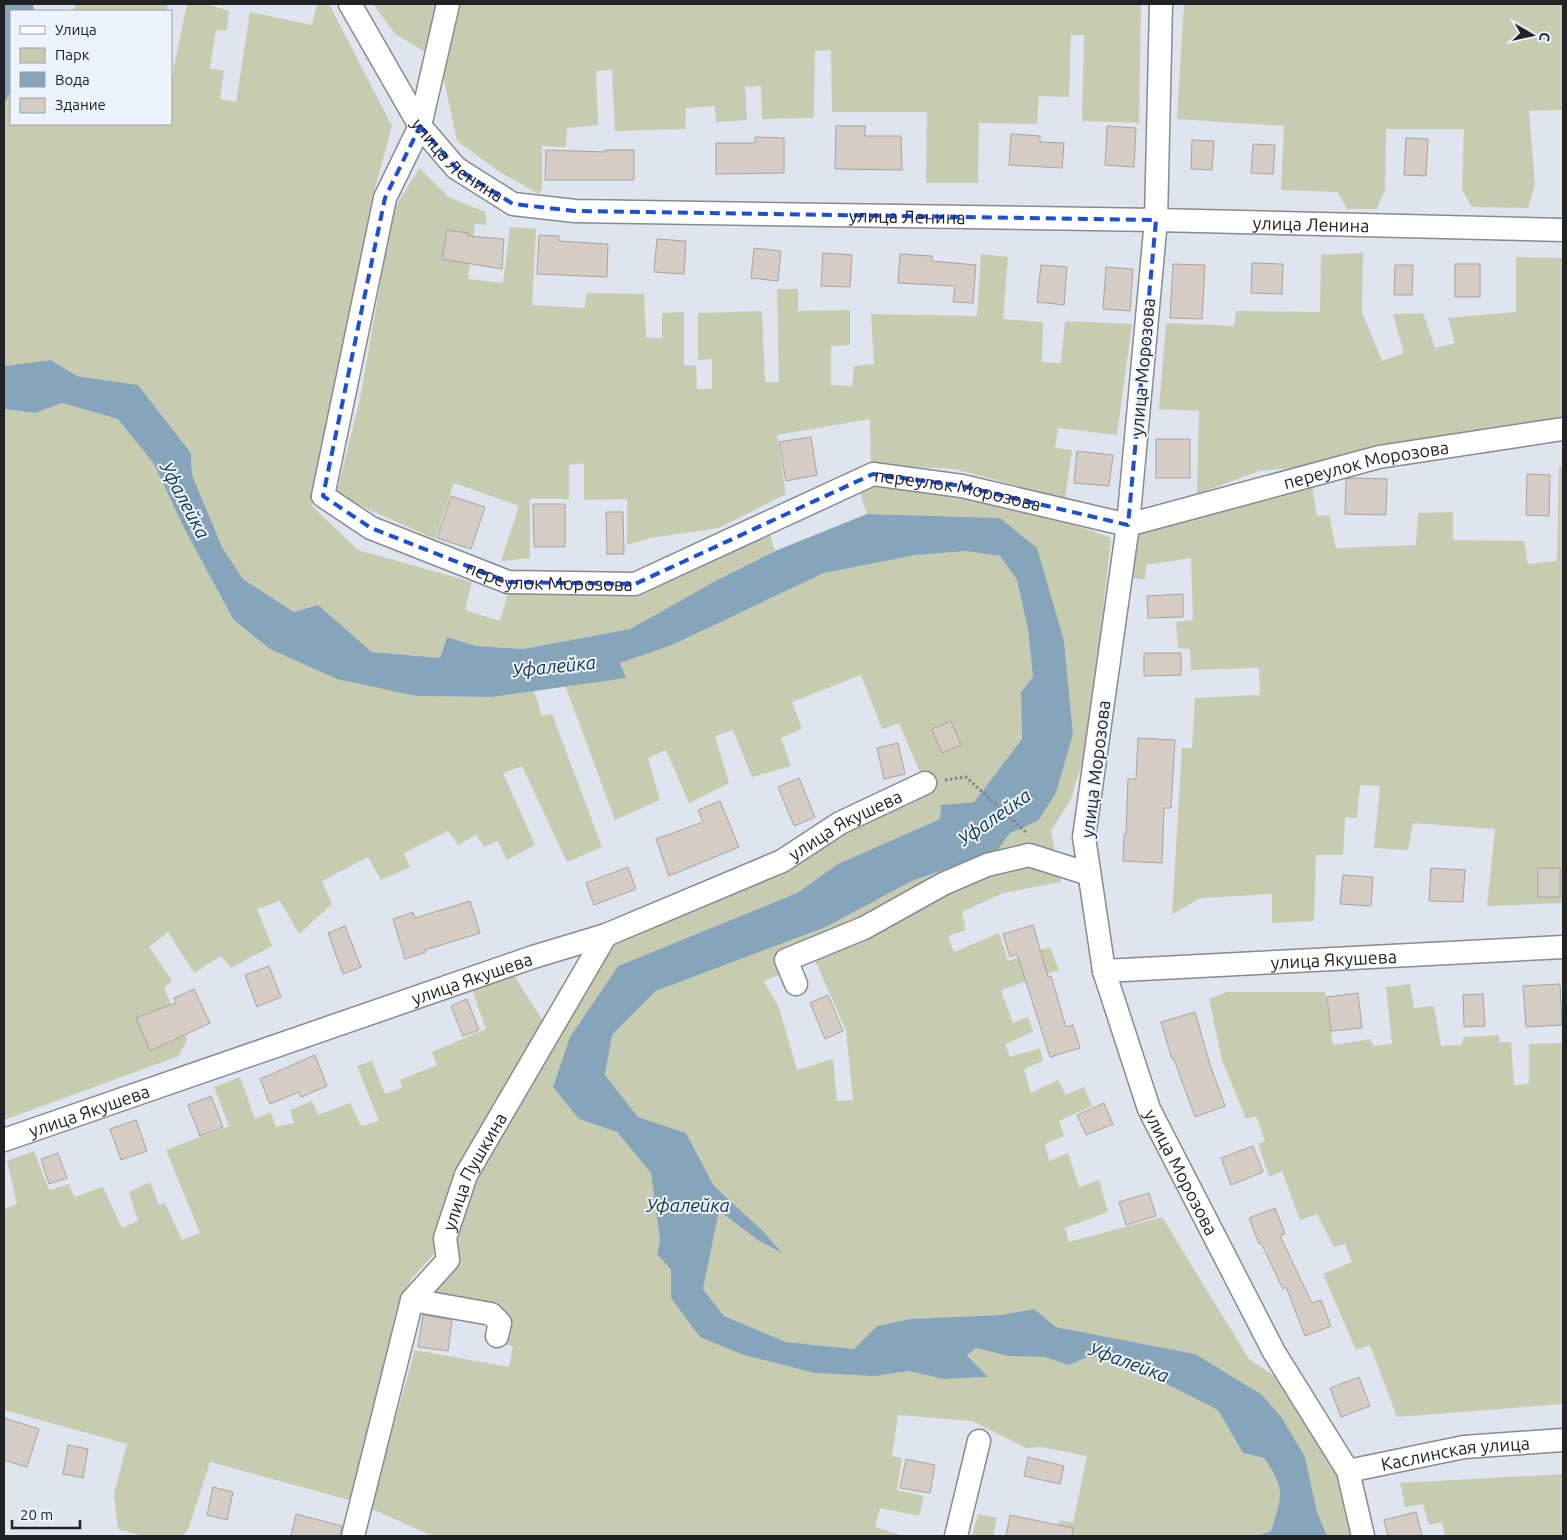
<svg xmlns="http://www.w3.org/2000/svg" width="1567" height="1540" font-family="Ubuntu,sans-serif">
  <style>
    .green { fill: #c7cbaf; fill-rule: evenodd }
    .water { fill: #87a5ba }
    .building { fill: #d5cdc5; stroke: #a9a29a }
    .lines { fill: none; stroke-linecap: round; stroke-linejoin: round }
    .minor-casing { stroke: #858a93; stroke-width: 25 }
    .path { stroke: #7f838a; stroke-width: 3; stroke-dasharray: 2.5 2.5; stroke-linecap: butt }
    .minor { stroke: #fff; stroke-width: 22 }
    .marked { fill: none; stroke: #1d4ed8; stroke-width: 4; stroke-dasharray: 10 6; stroke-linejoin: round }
    .labels { text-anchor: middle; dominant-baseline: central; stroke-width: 4; stroke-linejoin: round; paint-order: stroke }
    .street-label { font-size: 18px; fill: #202226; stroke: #ecf3fc }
    .water-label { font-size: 19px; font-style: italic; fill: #0e354d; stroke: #ecf3fc }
  </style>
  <rect width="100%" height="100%" fill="#dfe5ef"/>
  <g class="green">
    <path d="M 75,4 L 168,4 L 166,11 L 74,11 Z"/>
    <path d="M 187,4 L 206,4 L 229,11 L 227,30 L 216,30 L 210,68 L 224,71 L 220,99 L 236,102 L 250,12 L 312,25 L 317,4 L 329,4 L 392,126 L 372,199 L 312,506 L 358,550 L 472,582 L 465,610 L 500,621 L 509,590 L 636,593 L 769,531 L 775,551 L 719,579 L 630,629 L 523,649 L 476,646 L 447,637 L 440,658 L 372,652 L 318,605 L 294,612 L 243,579 L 223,549 L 192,475 L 191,453 L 138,385 L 77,376 L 51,360 L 4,366 L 4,104 L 11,91 L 11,124 L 171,124 L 171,82 Z"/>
    <path d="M 373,4 L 436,4 L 425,52 L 395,34 Z"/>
    <path d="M 456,4 L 1141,4 L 1139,123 L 1082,121 L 1084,35 L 1071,35 L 1069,97 L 1039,96 L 1037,124 L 979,123 L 978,183 L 926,183 L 927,112 L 832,112 L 831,50 L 815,51 L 814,118 L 762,119 L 761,86 L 745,87 L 747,120 L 716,122 L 715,106 L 686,108 L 685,129 L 615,131 L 612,70 L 596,71 L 598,125 L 567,128 L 566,147 L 542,146 L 542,188 L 539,194 L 500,172 L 457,141 L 441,66 Z"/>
    <path d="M 1184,4 L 1563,4 L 1563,110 L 1529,111 L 1535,185 L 1528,208 L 1472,207 L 1462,190 L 1464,129 L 1386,129 L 1385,190 L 1377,209 L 1347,209 L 1337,192 L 1281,190 L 1284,126 L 1177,119 Z"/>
    <path d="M 419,168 L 449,197 L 485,212 L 487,225 L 475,224 L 468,279 L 503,283 L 510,227 L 536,229 L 532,305 L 585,308 L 586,293 L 644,294 L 646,338 L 662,338 L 662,313 L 684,312 L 684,365 L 696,366 L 697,389 L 712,389 L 712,359 L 698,360 L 698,313 L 762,311 L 765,382 L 779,382 L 777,289 L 798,289 L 798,311 L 850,310 L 850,345 L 831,346 L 831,385 L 852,386 L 854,366 L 874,364 L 871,314 L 977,316 L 981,254 L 1008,257 L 1003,319 L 1043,322 L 1042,362 L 1061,363 L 1065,321 L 1132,324 L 1117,435 L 1058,428 L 1055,448 L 1072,450 L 1065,498 L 954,469 L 871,465 L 870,419 L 777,435 L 786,494 L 719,528 L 650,538 L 627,545 L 627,499 L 584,500 L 584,463 L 569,465 L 569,499 L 530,499 L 530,558 L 501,561 L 519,506 L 454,483 L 435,539 L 336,495 L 360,399 L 393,211 Z"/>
    <path d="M 1363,253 L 1362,312 L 1382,361 L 1404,353 L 1393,314 L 1423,313 L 1435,348 L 1455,343 L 1448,318 L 1516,312 L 1516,257 L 1562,258 L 1563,419 L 1304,467 L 1259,471 L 1197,494 L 1199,411 L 1159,409 L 1166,323 L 1234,326 L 1236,311 L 1320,312 L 1321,255 Z"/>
    <path d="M 62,403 L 118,419 L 154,464 L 183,526 L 233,619 L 416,696 L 492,697 L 534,691 L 542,716 L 552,714 L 602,847 L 567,862 L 522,766 L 503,773 L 535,845 L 507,860 L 498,841 L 484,847 L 476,835 L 458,845 L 448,831 L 404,853 L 410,867 L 381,880 L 368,857 L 322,881 L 332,904 L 299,934 L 280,901 L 257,909 L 272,946 L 231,968 L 221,956 L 194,973 L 168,932 L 149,947 L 172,981 L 164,988 L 187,1039 L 179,1056 L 4,1120 L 4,409 L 35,413 Z"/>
    <path d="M 1563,466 L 1563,903 L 1487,906 L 1495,829 L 1413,823 L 1408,850 L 1374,848 L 1380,786 L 1360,785 L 1357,818 L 1345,817 L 1343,855 L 1316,855 L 1314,921 L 1272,923 L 1272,894 L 1201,898 L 1172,914 L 1182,748 L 1192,748 L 1195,698 L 1260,695 L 1259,668 L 1191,670 L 1190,649 L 1178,648 L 1176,622 L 1193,620 L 1191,558 L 1146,565 L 1145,580 L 1128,577 L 1133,533 L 1312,486 L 1317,516 L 1329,515 L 1336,548 L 1416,545 L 1418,513 L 1453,512 L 1453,540 L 1524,541 L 1528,564 L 1557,561 L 1559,467 Z"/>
    <path d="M 879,484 C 958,497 1037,509 1111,538 L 1088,745 L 1070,801 L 1051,831 L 1061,882 L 1003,893 L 962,912 L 966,930 L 948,936 L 954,952 L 999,933 L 1008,961 L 1050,947 L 1059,970 L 1001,990 L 1013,1023 L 1028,1017 L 1033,1032 L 1005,1044 L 1010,1057 L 1040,1048 L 1043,1061 L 1024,1069 L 1031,1093 L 1058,1080 L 1066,1095 L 1084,1087 L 1092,1106 L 1059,1121 L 1064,1136 L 1045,1144 L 1049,1161 L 1068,1153 L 1079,1187 L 1099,1180 L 1108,1212 L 1065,1228 L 1069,1242 L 1162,1217 L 1249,1359 L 1276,1377 L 1340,1472 L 1354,1536 L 1327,1536 L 1317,1512 L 1305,1457 L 1195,1354 L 1056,1327 L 1034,1309 L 1000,1315 L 910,1319 L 877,1326 L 855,1349 L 786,1342 L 724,1316 L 703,1289 L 719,1211 L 758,1240 L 781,1251 L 765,1233 L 714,1186 L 686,1133 L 638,1117 L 605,1075 L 612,1035 L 656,991 L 826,927 L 912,881 L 997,851 L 1010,833 L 1038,821 L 1056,793 L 1073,734 L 1064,641 L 1000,518 L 867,514 L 860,493 ZM 815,960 L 846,1031 L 853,1100 L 837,1101 L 833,1059 L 797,1070 L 779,1008 L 764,981 Z"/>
    <path d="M 966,551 L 1000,556 L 1017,580 L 1028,629 L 1033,677 L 1021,692 L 1022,739 L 974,802 L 941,805 L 940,819 L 838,864 L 797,893 L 618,966 L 570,1037 L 579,1119 L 617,1132 L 651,1173 L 660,1240 L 657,1254 L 671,1270 L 671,1298 L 875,1376 L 909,1371 L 943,1379 L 988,1377 L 967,1354 L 976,1348 L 1008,1356 L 1044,1357 L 1069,1365 L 1092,1355 L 1157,1379 L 1218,1410 L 1243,1453 L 1264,1458 C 1286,1490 1282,1495 1271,1531 L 1256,1536 L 1056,1536 L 1060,1520 L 1073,1523 L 1087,1456 L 1042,1447 L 1026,1448 L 972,1421 L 898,1415 L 892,1456 L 902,1458 L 897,1490 L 924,1496 L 919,1516 L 880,1508 L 875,1527 L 904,1536 L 432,1536 L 370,1508 L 415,1350 L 509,1367 L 513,1346 L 488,1341 L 491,1322 L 422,1310 L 453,1239 L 475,1175 L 613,942 L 929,794 L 899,723 L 882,729 L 861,675 L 792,702 L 802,729 L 781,738 L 791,766 L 752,777 L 733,730 L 715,736 L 729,783 L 689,803 L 666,750 L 648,758 L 660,800 L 615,820 L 565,685 L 625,678 L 619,663 L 672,645 L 824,573 L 916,555 Z"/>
    <path d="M 513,974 L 546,1025 L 438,1230 L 435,1253 L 412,1278 L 397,1307 L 377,1398 L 349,1500 L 210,1462 L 188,1530 L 183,1536 L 142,1536 L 118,1529 L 114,1494 L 127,1444 L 4,1410 L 4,1209 L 17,1204 L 7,1161 L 34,1151 L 49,1190 L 69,1184 L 74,1197 L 103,1187 L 122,1228 L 138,1221 L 129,1192 L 150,1182 L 159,1205 L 165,1203 L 182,1240 L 200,1233 L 166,1150 L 229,1126 L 214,1087 L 240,1077 L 255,1119 L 271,1112 L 276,1127 L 294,1123 L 290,1110 L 312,1101 L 318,1115 L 350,1103 L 361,1126 L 379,1121 L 357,1066 L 372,1061 L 385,1094 L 402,1088 L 400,1080 L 437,1065 L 432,1052 L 486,1029 L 472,989 Z"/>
    <path d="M 1410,984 L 1414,1008 L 1434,1006 L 1441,1046 L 1462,1045 L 1464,1037 L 1499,1035 L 1499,1042 L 1511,1042 L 1514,1085 L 1529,1084 L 1529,1044 L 1563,1043 L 1563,1404 L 1397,1417 L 1370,1345 L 1356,1350 L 1323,1274 L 1352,1262 L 1345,1244 L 1334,1247 L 1317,1214 L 1300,1220 L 1282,1171 L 1269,1177 L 1258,1144 L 1265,1141 L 1256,1116 L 1246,1119 L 1222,1060 L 1209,999 L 1227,992 L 1325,992 L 1333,1045 L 1371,1039 L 1373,1046 L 1392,1044 L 1386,987 Z"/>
    <path d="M 1563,1474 L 1563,1536 L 1445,1536 L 1442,1522 L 1429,1525 L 1423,1504 L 1405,1507 L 1400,1483 Z"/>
    <path d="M 978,1514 L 997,1518 L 993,1536 L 972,1536 Z"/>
  </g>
  <g class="water">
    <path d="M 4,4 L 33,4 L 34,11 L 11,11 L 11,91 L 4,104 Z"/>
    <path d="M 51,360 L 77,376 L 138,385 L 191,453 L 192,475 L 223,549 L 243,579 L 294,612 L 318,605 L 372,652 L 440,658 L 447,637 L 476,646 L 523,649 L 630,629 L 719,579 L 775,551 L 867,514 L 1000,518 L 1037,548 L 1064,641 L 1073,734 L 1056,793 L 1038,821 L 1010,833 L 997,851 L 912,881 L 826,927 L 656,991 L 612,1035 L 605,1075 L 638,1117 L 686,1133 L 714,1186 L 765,1233 L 782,1253 L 758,1240 L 719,1211 L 703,1289 L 724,1316 L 786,1342 L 854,1349 L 877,1326 L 910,1319 L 1000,1315 L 1034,1309 L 1056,1327 L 1195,1354 L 1262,1395 L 1282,1418 L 1305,1457 L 1317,1512 L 1327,1536 L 1256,1536 L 1271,1531 C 1282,1495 1286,1490 1264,1458 L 1243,1453 L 1218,1410 L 1157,1379 L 1092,1355 L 1069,1365 L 1044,1357 L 1008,1356 L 976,1348 L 967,1355 L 988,1377 L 943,1379 L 909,1371 L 875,1376 L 815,1373 L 741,1354 L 700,1337 L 671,1298 L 671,1270 L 657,1254 L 660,1240 L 651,1173 L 617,1132 L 579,1119 L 553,1087 L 570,1037 L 618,966 L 797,893 L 838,864 L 940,819 L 941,805 L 974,802 L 1022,739 L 1021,692 L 1033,677 L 1028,629 L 1017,580 L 1000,556 L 966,551 L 916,555 L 824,573 L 672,645 L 620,663 L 626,678 L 492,697 L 416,696 L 337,679 L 270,649 L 233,619 L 183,526 L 154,464 L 118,419 L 62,403 L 35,413 L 4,409 L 4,366 Z"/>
  </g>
  <g class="building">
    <path d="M 836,126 L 865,126 L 865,136 L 901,136 L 902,170 L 835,169 Z"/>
    <path d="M 1107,126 L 1136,128 L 1134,167 L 1105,165 Z"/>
    <path d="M 1011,134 L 1040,136 L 1040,142 L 1064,143 L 1062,168 L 1009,165 Z"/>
    <path d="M 755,137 L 784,138 L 784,173 L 716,174 L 716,143 L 755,143 Z"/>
    <path d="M 1406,138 L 1428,139 L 1426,176 L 1404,175 Z"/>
    <path d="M 1192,140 L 1214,141 L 1212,170 L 1191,169 Z"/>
    <path d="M 1253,144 L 1275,145 L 1273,174 L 1251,173 Z"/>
    <path d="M 546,150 L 605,152 L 605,150 L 634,150 L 634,180 L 545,180 Z"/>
    <path d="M 447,230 L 468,233 L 468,236 L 504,239 L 502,269 L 442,259 Z"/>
    <path d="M 539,235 L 559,236 L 559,241 L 608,244 L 607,277 L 537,274 Z"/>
    <path d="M 657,239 L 686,241 L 684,274 L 654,272 Z"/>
    <path d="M 754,248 L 781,251 L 778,281 L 751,278 Z"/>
    <path d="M 823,253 L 852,255 L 850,287 L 821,286 Z"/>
    <path d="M 900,254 L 932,256 L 932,261 L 976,265 L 973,303 L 953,302 L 955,286 L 898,283 Z"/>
    <path d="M 1252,263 L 1283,264 L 1282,294 L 1251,293 Z"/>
    <path d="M 1173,264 L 1205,265 L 1202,319 L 1170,318 Z"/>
    <rect x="1455" y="264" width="25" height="33"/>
    <path d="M 1041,265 L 1067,267 L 1064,305 L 1037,302 Z"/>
    <path d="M 1395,265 L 1413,265 L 1412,295 L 1394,295 Z"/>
    <path d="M 1106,267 L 1133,269 L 1130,311 L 1103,309 Z"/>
    <path d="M 811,437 L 817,475 L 786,481 L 779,442 Z"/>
    <rect x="1156" y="439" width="34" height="39"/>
    <path d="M 1077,451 L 1113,455 L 1109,486 L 1074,483 Z"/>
    <path d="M 1527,474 L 1550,475 L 1549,516 L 1526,515 Z"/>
    <path d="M 1353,478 L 1387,479 L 1386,515 L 1345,514 L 1346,479 Z"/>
    <path d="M 451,496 L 485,507 L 471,549 L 437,538 Z"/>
    <path d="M 533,504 L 565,504 L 565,547 L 534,547 Z"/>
    <path d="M 606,512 L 623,512 L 624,554 L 607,554 Z"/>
    <path d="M 1183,594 L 1183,617 L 1148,618 L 1147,596 Z"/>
    <path d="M 1144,653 L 1181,653 L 1181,675 L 1144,676 Z"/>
    <path d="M 951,721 L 961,745 L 942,753 L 932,729 Z"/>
    <path d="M 1138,738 L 1175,740 L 1171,808 L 1164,808 L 1162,863 L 1123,861 L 1124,834 L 1126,834 L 1128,779 L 1136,779 Z"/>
    <path d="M 898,743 L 905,774 L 884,779 L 877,748 Z"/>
    <path d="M 799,778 L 815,817 L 794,826 L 778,787 Z"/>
    <path d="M 720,801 L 739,847 L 669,876 L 656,839 L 703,822 L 698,810 Z"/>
    <path d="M 628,867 L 636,889 L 594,905 L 586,883 Z"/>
    <path d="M 1431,868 L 1465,870 L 1463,902 L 1429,901 Z"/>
    <rect x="1538" y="868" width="22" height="29"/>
    <path d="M 1343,875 L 1373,877 L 1371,906 L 1340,904 Z"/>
    <path d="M 470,901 L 480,933 L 425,950 L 426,952 L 405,959 L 393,919 L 413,912 L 415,918 Z"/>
    <path d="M 1033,925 L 1048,977 L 1051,976 L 1066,1027 L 1073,1025 L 1080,1048 L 1050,1057 L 1017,954 L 1010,957 L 1003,934 Z"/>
    <path d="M 345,926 L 361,967 L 343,974 L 328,933 Z"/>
    <path d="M 269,966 L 281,997 L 257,1007 L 245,975 Z"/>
    <path d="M 1560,984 L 1562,1025 L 1526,1027 L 1523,986 Z"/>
    <path d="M 194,989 L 210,1023 L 150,1051 L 136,1018 L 176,1003 L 174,998 Z"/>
    <path d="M 1358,993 L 1362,1028 L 1331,1031 L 1327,997 Z"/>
    <path d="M 1483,994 L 1485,1026 L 1464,1027 L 1463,995 Z"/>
    <path d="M 828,995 L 843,1031 L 825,1039 L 810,1003 Z"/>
    <path d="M 467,999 L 479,1030 L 463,1036 L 451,1006 Z"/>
    <path d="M 1195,1012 L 1210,1065 L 1225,1106 L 1195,1117 L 1174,1059 L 1172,1059 L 1161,1022 Z"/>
    <path d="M 315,1055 L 327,1086 L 301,1097 L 299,1092 L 270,1104 L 260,1079 Z"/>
    <path d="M 211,1096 L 223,1127 L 200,1136 L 188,1105 Z"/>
    <path d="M 1104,1103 L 1113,1124 L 1086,1135 L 1077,1115 Z"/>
    <path d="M 136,1120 L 147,1151 L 121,1160 L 110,1129 Z"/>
    <path d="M 1253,1146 L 1263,1172 L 1231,1185 L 1221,1158 Z"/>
    <path d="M 58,1153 L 67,1178 L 49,1184 L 41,1159 Z"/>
    <path d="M 1149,1193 L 1156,1216 L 1126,1225 L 1119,1202 Z"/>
    <path d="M 1275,1208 L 1285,1234 L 1280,1236 L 1312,1303 L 1321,1300 L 1331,1326 L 1305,1336 L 1286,1287 L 1283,1289 L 1261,1243 L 1259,1244 L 1249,1218 Z"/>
    <path d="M 423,1315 L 452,1320 L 448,1351 L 418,1347 Z"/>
    <path d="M 1359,1377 L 1370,1406 L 1341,1417 L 1330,1388 Z"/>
    <path d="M 4,1418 L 39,1429 L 27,1467 L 4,1460 Z"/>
    <path d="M 68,1445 L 88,1449 L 83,1478 L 63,1474 Z"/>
    <path d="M 1028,1457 L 1064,1466 L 1060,1484 L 1024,1476 Z"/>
    <path d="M 906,1459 L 935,1465 L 930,1493 L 900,1488 Z"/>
    <path d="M 213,1487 L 233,1492 L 227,1520 L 207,1515 Z"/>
    <path d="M 1416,1512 L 1422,1536 L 1388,1536 L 1384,1520 Z"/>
    <path d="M 296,1514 L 342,1526 L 340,1536 L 291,1536 Z"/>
    <path d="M 1010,1515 L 1073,1528 L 1072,1536 L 1006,1536 Z"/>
  </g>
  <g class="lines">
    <g class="minor-casing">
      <g id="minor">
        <path id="s1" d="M 350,4 L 420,126 L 456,168 L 513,204 L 575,211 L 1156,220 L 1563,230"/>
        <path id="s2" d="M 448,4 L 420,126 L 385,198 L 323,496 L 371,528 L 508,582 L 635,584 L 873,474 L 962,486 L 1128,525 L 1379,457 L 1563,429"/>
        <path id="s3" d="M 1161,4 L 1156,220 L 1128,525 L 1084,837 L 1104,971 L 1149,1109 L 1274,1352 L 1348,1471 L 1363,1536"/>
        <path id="s4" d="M 1104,971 L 1563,947"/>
        <path d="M 796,984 L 786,960 L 864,928 L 943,884 L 987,865 L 1029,855 L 1089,874"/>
        <path id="s5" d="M 4,1140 L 533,957 L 606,935 L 782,861 L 840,823 L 925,783"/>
        <path d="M 412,1300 L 491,1314 L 500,1323 L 497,1336"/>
        <path id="s6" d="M 1348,1471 L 1464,1447 L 1563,1440"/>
        <path id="s7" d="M 353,1536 L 412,1300 L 448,1260 L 445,1238 L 466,1175 L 606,935"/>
        <path d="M 956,1536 L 979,1441"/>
      </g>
    </g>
    <path class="path" d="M 945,780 L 966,777 L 1027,833"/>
    <use href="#minor" class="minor"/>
  </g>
  <path class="marked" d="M 420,126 L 456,168 L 513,204 L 575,211 L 1156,220 L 1128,525 L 962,486 L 873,474 L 635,584 L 508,582 L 371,528 L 323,496 L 385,198 Z"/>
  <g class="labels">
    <g class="street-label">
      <text stroke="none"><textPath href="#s1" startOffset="192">улица Ленина</textPath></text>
      <text stroke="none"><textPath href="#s1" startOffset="658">улица Ленина</textPath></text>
      <text stroke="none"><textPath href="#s1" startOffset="1062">улица Ленина</textPath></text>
      <text transform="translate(1142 367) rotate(-85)">улица Морозова</text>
      <text stroke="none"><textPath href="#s2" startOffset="1610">переулок Морозова</textPath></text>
      <text stroke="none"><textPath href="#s2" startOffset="1190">переулок Морозова</textPath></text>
      <text stroke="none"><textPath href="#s2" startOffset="755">переулок Морозова</textPath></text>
      <text transform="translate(1095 769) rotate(-83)">улица Морозова</text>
      <text stroke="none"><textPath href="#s5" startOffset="900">улица Якушева</textPath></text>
      <text stroke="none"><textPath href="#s4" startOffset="230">улица Якушева</textPath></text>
      <text stroke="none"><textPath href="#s5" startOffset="495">улица Якушева</textPath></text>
      <text stroke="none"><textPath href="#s5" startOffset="90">улица Якушева</textPath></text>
      <text stroke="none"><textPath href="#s3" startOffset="1189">улица Морозова</textPath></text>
      <text stroke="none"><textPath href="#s7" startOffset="392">улица Пушкина</textPath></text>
      <text stroke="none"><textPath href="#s6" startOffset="109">Каслинская улица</textPath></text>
    </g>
    <g class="water-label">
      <text transform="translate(185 500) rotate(62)">Уфалейка</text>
      <text transform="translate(554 666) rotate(-6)">Уфалейка</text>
      <text transform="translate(994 817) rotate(-35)">Уфалейка</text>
      <text x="688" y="1205">Уфалейка</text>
      <text transform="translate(1129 1362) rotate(20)">Уфалейка</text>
    </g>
  </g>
  <rect width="1567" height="1540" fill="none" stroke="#202226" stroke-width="10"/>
  <rect x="10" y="10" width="162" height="115" fill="#ecf3fc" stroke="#9a9fa6"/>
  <rect x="20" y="26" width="25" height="8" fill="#ffffff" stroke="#9a9fa6"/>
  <text x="55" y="35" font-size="15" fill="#202226">Улица</text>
  <rect x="20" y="48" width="25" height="15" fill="#c7cbaf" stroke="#9a9fa6"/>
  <text x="55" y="60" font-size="15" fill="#202226">Парк</text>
  <rect x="20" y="72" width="25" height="15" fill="#87a5ba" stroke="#9a9fa6"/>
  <text x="55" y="85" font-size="15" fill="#202226">Вода</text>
  <rect x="20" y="98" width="25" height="15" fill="#d5cdc5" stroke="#9a9fa6"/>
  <text x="55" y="110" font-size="15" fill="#202226">Здание</text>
  <g transform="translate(1532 35) rotate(99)" stroke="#ecf3fc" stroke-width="4" paint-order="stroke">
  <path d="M0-4L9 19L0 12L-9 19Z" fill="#202226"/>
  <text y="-8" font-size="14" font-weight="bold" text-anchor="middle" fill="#202226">С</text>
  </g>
  <path d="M12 1520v8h68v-8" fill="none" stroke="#202226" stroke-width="2.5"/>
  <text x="20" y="1520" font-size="15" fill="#202226" stroke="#ecf3fc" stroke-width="4" paint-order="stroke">20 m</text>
</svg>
